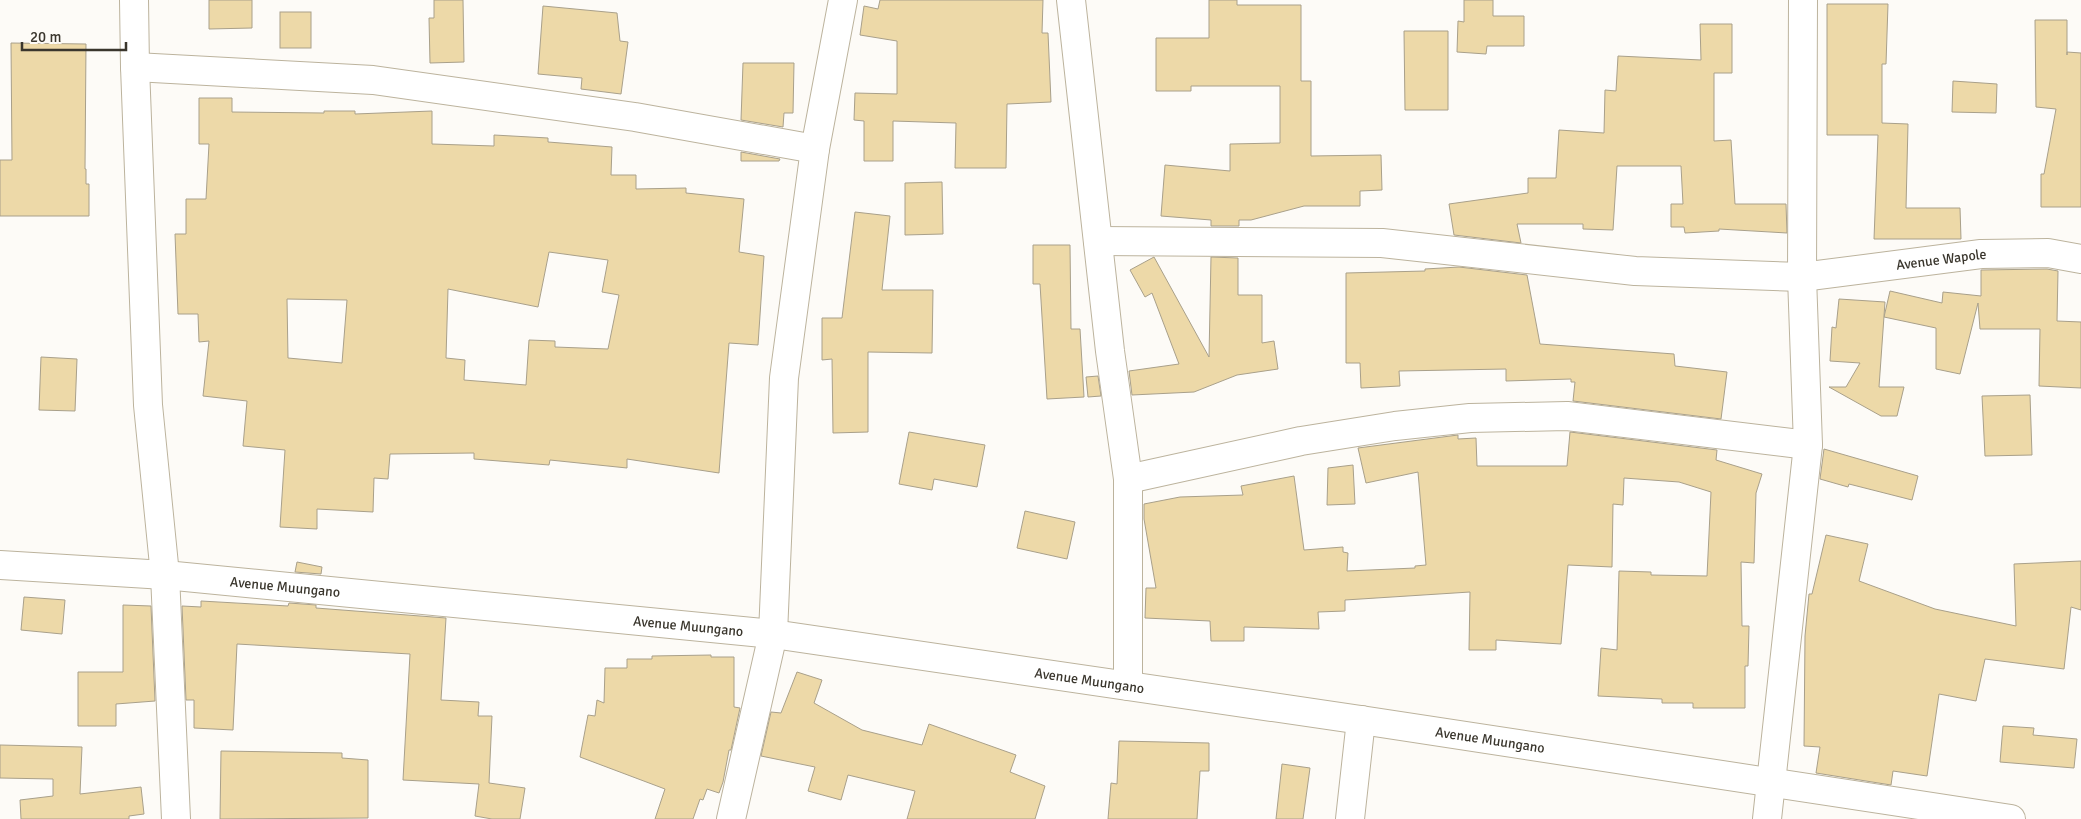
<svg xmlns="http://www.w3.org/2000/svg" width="2081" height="819" font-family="Signika,sans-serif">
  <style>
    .building { fill: #edd9a8; stroke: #a9a08a; fill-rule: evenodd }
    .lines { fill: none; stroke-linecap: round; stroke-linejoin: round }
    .minor-casing { stroke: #bcb39d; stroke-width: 30 }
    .minor { stroke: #fff; stroke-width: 28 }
    .labels { text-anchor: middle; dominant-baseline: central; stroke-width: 5; stroke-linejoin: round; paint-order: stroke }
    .street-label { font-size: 14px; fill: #3a362d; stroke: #fdfbf7 }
  </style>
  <rect width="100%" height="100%" fill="#fdfbf7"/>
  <g class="building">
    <path d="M 209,0 L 252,0 L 252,28 L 209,29 Z"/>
    <path d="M 434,0 L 463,0 L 464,62 L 430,63 L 429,18 L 434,18 Z"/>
    <path d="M 880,0 L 1043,0 L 1042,33 L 1048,33 L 1051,102 L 1007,104 L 1006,168 L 955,168 L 956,123 L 893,121 L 893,161 L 864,161 L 864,121 L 854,120 L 855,93 L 897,94 L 897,41 L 860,35 L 864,6 L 878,9 Z"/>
    <path d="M 1209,0 L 1237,0 L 1237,5 L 1301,5 L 1301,81 L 1311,81 L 1311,156 L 1381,155 L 1382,190 L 1360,191 L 1360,206 L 1304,206 L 1251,220 L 1239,220 L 1239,226 L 1211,226 L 1211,220 L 1161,216 L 1165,165 L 1230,171 L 1230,144 L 1280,143 L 1280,86 L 1191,86 L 1191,91 L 1156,91 L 1156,38 L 1209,38 Z"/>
    <path d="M 1464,0 L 1493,0 L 1493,16 L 1524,16 L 1524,46 L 1487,46 L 1486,54 L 1457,52 L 1458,21 L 1464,22 Z"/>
    <path d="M 1827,4 L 1888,4 L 1886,64 L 1882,64 L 1882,123 L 1908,124 L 1906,208 L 1960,208 L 1961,239 L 1874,239 L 1878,135 L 1827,135 Z"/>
    <path d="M 543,6 L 617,13 L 620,41 L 628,42 L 621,94 L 581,89 L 582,78 L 538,74 Z"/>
    <rect x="280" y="12" width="31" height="36"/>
    <path d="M 2035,20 L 2067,20 L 2067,55 L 2067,52 L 2081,53 L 2081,207 L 2041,207 L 2041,174 L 2044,174 L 2056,109 L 2036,107 Z"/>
    <path d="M 1700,24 L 1732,24 L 1732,73 L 1714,73 L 1714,141 L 1731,140 L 1735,204 L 1786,204 L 1787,233 L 1719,229 L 1719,231 L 1685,233 L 1684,227 L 1671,227 L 1671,204 L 1683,204 L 1681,166 L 1617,166 L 1613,230 L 1583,229 L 1583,224 L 1517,224 L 1521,243 L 1454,235 L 1449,204 L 1528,193 L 1528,178 L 1556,178 L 1559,130 L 1604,133 L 1605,90 L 1616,91 L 1618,56 L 1701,60 Z"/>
    <path d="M 1404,31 L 1448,31 L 1448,110 L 1405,110 Z"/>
    <path d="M 11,43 L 86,44 L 85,169 L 86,169 L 86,184 L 89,184 L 89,216 L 0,216 L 0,160 L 12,160 Z"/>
    <path d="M 743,63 L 794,63 L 793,113 L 784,113 L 783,127 L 741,120 Z"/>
    <path d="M 1953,81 L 1997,84 L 1996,113 L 1952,112 Z"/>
    <path d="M 199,98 L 232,98 L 232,112 L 324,113 L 324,111 L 355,111 L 355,114 L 432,111 L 432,144 L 494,146 L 494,135 L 548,138 L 548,142 L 612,147 L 611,175 L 636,175 L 636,189 L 686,188 L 686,193 L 744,199 L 739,252 L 764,256 L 758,345 L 729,343 L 719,473 L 627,459 L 627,468 L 550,460 L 549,465 L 474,459 L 474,453 L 390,454 L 388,479 L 374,478 L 373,512 L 317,509 L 317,529 L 280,527 L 285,450 L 243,446 L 247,401 L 203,396 L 209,341 L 199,342 L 198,314 L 178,314 L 175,234 L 186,234 L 186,199 L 206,199 L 209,144 L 199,144 ZM 549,252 L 608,260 L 602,292 L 619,295 L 608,349 L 555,347 L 555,341 L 529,340 L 526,385 L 464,380 L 465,360 L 446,358 L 448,289 L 538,307 ZM 287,299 L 347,300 L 342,363 L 288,358 Z"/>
    <path d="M 741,152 L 780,159 L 779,161 L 741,161 Z"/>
    <path d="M 942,182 L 943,234 L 905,235 L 905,183 Z"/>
    <path d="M 855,212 L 890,216 L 882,290 L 933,290 L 932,353 L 868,352 L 868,432 L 833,433 L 832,359 L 822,360 L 822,318 L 842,318 Z"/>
    <path d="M 1033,245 L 1070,245 L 1071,329 L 1080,329 L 1084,397 L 1047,399 L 1040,284 L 1033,284 Z"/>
    <path d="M 1154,257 L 1209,357 L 1211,257 L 1238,258 L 1238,295 L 1262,295 L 1262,343 L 1274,341 L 1278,369 L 1237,375 L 1194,392 L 1132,395 L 1129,371 L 1179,364 L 1152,293 L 1145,297 L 1130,270 Z"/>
    <path d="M 1459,267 L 1527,275 L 1540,344 L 1674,354 L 1675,366 L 1727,372 L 1721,419 L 1573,401 L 1575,382 L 1571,382 L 1571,379 L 1506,381 L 1506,369 L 1399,371 L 1400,386 L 1361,388 L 1360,363 L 1346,363 L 1346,273 L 1425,271 L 1425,269 Z"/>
    <path d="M 2047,269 L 2058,271 L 2057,321 L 2081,322 L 2081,388 L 2039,386 L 2040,329 L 1980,329 L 1978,303 L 1960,374 L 1936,369 L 1936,328 L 1884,317 L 1890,291 L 1942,303 L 1943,292 L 1981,296 L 1981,270 Z"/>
    <path d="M 1839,299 L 1885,302 L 1879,387 L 1904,387 L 1897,416 L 1881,416 L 1829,387 L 1846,387 L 1860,363 L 1830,361 L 1832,327 L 1836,328 Z"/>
    <path d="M 41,357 L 77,359 L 75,411 L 39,410 Z"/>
    <path d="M 1098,376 L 1101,396 L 1088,397 L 1086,377 Z"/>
    <path d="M 2030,395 L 2032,455 L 1985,456 L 1982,396 Z"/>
    <path d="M 909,432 L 985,445 L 977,487 L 934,479 L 932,490 L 899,484 Z"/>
    <path d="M 1570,432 L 1717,450 L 1716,460 L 1762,474 L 1756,493 L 1754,563 L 1741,562 L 1742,626 L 1749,626 L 1748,666 L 1745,666 L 1745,708 L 1693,708 L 1693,703 L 1662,703 L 1662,699 L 1598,696 L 1601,648 L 1617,650 L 1619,571 L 1651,572 L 1651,575 L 1707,576 L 1711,492 L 1679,482 L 1624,478 L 1623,505 L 1613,504 L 1612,567 L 1568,565 L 1561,644 L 1496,640 L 1496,650 L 1469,650 L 1470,592 L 1345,600 L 1345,611 L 1318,612 L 1319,629 L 1244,627 L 1244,641 L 1211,641 L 1210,621 L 1145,618 L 1146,588 L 1156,588 L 1144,519 L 1144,504 L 1180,497 L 1243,495 L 1241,486 L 1294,476 L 1304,550 L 1343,547 L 1343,552 L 1348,553 L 1347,571 L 1415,568 L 1415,566 L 1426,565 L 1418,472 L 1366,483 L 1358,448 L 1458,435 L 1458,439 L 1476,438 L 1477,466 L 1567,466 Z"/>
    <path d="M 1824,449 L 1918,476 L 1912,500 L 1849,484 L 1848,487 L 1820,479 Z"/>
    <path d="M 1353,465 L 1355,504 L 1327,505 L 1328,468 Z"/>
    <path d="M 1025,511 L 1075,522 L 1067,559 L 1017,548 Z"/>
    <path d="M 1826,535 L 1868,544 L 1859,581 L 1935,609 L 2016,626 L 2014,564 L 2081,561 L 2081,610 L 2071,607 L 2064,669 L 1985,659 L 1976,701 L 1939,694 L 1927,776 L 1893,771 L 1891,785 L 1816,773 L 1820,747 L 1804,746 L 1805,636 L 1809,594 L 1812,594 Z"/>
    <path d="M 297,562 L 322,567 L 321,574 L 295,572 Z"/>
    <path d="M 24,597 L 65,600 L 62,634 L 21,630 Z"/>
    <path d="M 201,601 L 288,606 L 289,603 L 316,605 L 316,608 L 446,618 L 441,700 L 479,702 L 478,716 L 492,716 L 489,783 L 525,788 L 520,819 L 492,819 L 475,816 L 479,784 L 403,780 L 410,654 L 237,644 L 233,730 L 194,728 L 194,700 L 186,700 L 182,606 L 201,607 Z"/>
    <path d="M 123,605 L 151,606 L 155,701 L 116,704 L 116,726 L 78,726 L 78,672 L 123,672 Z"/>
    <path d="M 711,655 L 711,657 L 734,657 L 734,707 L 740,708 L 731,750 L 729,750 L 723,782 L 719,793 L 707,789 L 703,800 L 700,799 L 693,819 L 655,819 L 665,789 L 580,757 L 588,715 L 595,716 L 597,700 L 604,703 L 605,668 L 627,668 L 627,659 L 652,659 L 652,656 Z"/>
    <path d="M 797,672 L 822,680 L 814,703 L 862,730 L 922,745 L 929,724 L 1016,755 L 1010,772 L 1045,786 L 1035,819 L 907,819 L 915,791 L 848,775 L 841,800 L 808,791 L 815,767 L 761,756 L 771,712 L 781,713 Z"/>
    <path d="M 2003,726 L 2034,728 L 2033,735 L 2077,739 L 2074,768 L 2000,762 Z"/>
    <path d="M 1119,741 L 1209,743 L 1209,771 L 1200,771 L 1197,819 L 1108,819 L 1111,783 L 1117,784 Z"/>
    <path d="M 0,745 L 82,747 L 80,794 L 141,787 L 144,814 L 129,816 L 129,819 L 21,819 L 20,800 L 53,796 L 53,779 L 0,778 Z"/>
    <path d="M 221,751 L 342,753 L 342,758 L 368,760 L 368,818 L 220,819 Z"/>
    <path d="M 1282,764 L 1310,768 L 1303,819 L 1276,819 Z"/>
  </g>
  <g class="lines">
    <g class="minor-casing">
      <g id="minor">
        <path d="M 134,0 L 135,67 L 148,405 L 165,575 L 176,819"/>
        <path d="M 1071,0 L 1110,351 L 1128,479 L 1128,686"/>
        <path d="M 135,67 L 373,80 L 635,117 L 815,149"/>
        <path id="s1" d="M 1098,241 L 1382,243 L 1635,271 L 1802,277 L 1981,254 L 2048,253 L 2081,259"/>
        <path d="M 1128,479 L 1301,441 L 1395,426 L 1470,418 L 1567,416 L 1808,445"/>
        <path id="s2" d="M 0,565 L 165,575 L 773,634 L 1361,720 L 2011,819"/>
        <path d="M 731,819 L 773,634 L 784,378 L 815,149 L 843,0"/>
        <path d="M 1350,819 L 1361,720"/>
        <path d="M 1767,819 L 1808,445 L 1802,277 L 1803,0"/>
      </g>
    </g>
    <use href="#minor" class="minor"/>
  </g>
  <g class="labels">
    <g class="street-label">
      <text stroke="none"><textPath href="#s1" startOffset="846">Avenue Wapole</textPath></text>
      <text stroke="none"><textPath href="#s2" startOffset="286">Avenue Muungano</textPath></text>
      <text stroke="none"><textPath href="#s2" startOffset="691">Avenue Muungano</textPath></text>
      <text stroke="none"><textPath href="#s2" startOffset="1096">Avenue Muungano</textPath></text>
      <text stroke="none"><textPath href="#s2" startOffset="1501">Avenue Muungano</textPath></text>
    </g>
  </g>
  <path d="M22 42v8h104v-8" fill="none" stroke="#3a362d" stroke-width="2.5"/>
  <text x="30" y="42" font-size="15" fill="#3a362d" stroke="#fdfbf7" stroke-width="4" paint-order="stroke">20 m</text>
</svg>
